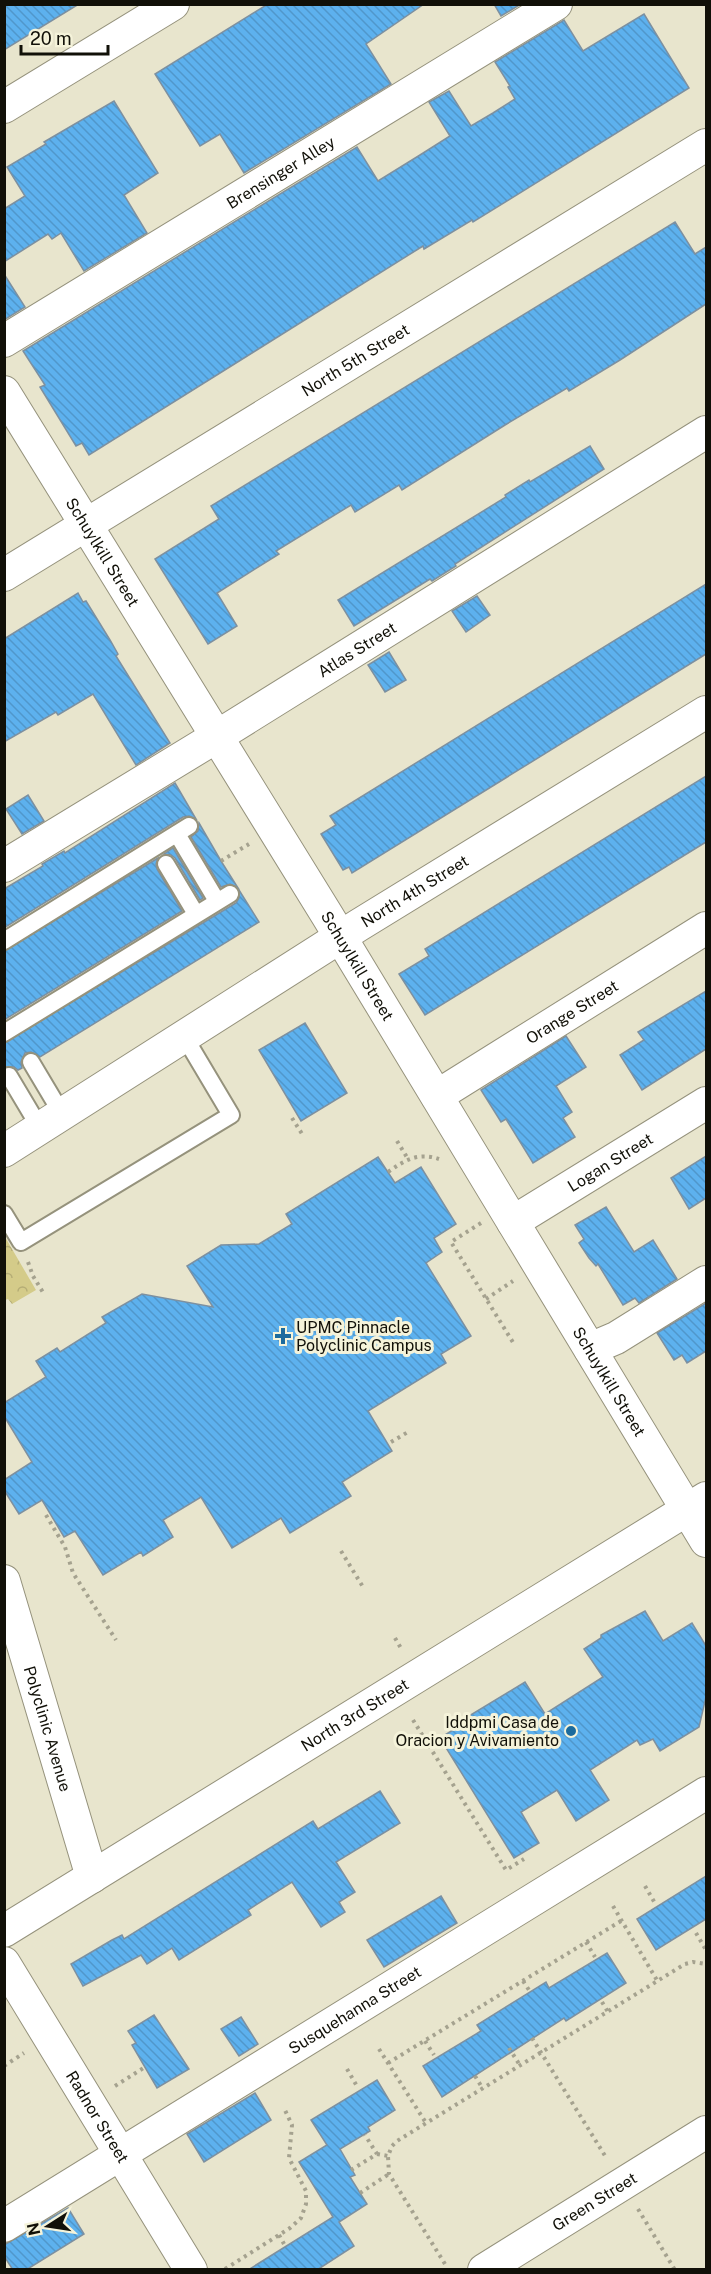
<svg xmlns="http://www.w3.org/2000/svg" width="711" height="2274" font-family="'Public Sans',sans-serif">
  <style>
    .forest { fill: url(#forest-crowns) }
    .building { fill: url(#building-back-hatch); stroke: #7d90a0; stroke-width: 1.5 }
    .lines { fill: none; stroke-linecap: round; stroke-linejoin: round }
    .lane-casing { stroke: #95927c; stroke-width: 20 }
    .street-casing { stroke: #95927c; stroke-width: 34 }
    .path { stroke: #a5a28f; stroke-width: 4; stroke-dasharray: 3 4.5; stroke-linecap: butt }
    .lane { stroke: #fff; stroke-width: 16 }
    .street { stroke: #fff; stroke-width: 32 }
    .poi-dot { fill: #1c6b9d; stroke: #f5f3da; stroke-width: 2 }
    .labels { text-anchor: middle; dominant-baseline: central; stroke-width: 6; stroke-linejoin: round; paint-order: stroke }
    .street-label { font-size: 16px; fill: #111008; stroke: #f5f3da }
    .poi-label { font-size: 16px; fill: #111008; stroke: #f5f3da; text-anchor: start }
  </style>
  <defs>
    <pattern id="forest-crowns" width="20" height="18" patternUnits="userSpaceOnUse" patternTransform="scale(1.5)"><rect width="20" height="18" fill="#d4cb89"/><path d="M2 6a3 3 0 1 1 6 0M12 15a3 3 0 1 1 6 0" fill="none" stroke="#b5ad75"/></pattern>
    <pattern id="building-back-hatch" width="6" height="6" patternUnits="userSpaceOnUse" patternTransform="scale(1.5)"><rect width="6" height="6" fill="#5db1ee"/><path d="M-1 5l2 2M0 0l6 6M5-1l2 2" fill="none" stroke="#5097cb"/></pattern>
  </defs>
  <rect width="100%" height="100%" fill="#e8e5cd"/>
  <path class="forest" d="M 5,1237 L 36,1290 L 12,1304 L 8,1299 L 5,1300 Z"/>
  <g class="building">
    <path d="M 4,4 L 79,4 L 4,50 Z"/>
    <path d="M 268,4 L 424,4 L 366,44 L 391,84 L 244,173 L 220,134 L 200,146 L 155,74 Z"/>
    <path d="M 494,4 L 521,4 L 501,16 Z"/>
    <path d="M 644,14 L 689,88 L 473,222 L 472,220 L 424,249 L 423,246 L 89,455 L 82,443 L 76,446 L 40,387 L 45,385 L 23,351 L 357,147 L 378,181 L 420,155 L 450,136 L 429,102 L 449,91 L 471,126 L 493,113 L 515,99 L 508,87 L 510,86 L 495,62 L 564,20 L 583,51 Z"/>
    <path d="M 114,101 L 158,173 L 124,195 L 147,233 L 84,271 L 61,233 L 52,239 L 48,234 L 4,262 L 4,209 L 25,196 L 7,167 L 46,144 L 44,142 Z"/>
    <path d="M 675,222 L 695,254 L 706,247 L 706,304 L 620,360 L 569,391 L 567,388 L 505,425 L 402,490 L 399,485 L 355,512 L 351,505 L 276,551 L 279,554 L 217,593 L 237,626 L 208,644 L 155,559 L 219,519 L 211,506 Z"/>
    <path d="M 4,274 L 25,307 L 4,320 Z"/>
    <path d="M 590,446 L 604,469 L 455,564 L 456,566 L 432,581 L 430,579 L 354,626 L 338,600 L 506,497 L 505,495 L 529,480 L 530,482 Z"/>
    <path d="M 706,584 L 706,654 L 352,873 L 349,867 L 343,870 L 321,834 L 336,825 L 330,816 Z"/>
    <path d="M 78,593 L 83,602 L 86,601 L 110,640 L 118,654 L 116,656 L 170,743 L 136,765 L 93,694 L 58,715 L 56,712 L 4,742 L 4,639 Z"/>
    <path d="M 477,596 L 490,615 L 466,632 L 452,611 Z"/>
    <path d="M 389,652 L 406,680 L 385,692 L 368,665 Z"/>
    <path d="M 706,776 L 706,842 L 425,1015 L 399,974 L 429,956 L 425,949 Z"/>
    <path d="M 175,783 L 196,819 L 189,816 L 183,817 L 4,928 L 4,889 L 43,866 L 42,864 L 64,851 L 65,853 Z"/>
    <path d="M 28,795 L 44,821 L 22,834 L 6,809 Z"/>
    <path d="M 199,823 L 221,861 L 238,888 L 230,884 L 221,887 L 191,837 L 198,831 Z"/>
    <path d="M 173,848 L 203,898 L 200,900 L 175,858 L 171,855 L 164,854 Z"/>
    <path d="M 158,858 L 156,864 L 157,869 L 182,911 L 4,1020 L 4,951 Z"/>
    <path d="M 239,890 L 259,922 L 40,1057 L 31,1052 L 25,1053 L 21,1062 L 22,1068 L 18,1070 L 14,1067 L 4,1067 L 4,1043 L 236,903 L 239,898 Z"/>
    <path d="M 706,991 L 706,1049 L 642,1090 L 620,1055 L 644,1040 L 638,1032 Z"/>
    <path d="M 305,1023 L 347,1093 L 301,1121 L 259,1050 Z"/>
    <path d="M 566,1036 L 586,1067 L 556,1086 L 572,1112 L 563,1118 L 575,1137 L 533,1163 L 506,1119 L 501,1122 L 481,1090 Z"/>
    <path d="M 706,1156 L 706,1198 L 689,1209 L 671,1178 Z"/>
    <path d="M 378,1157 L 395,1183 L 421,1167 L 456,1224 L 434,1238 L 442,1252 L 426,1263 L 471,1336 L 441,1354 L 446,1363 L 368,1411 L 392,1451 L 342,1482 L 351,1496 L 290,1533 L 281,1518 L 232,1548 L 201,1497 L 163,1520 L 173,1537 L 143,1556 L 141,1552 L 103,1575 L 75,1531 L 64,1537 L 42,1500 L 19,1514 L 4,1490 L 4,1480 L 32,1462 L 4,1416 L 4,1403 L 46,1377 L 36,1361 L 57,1348 L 60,1352 L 106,1323 L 102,1317 L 142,1294 L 213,1307 L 187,1266 L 221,1245 L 259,1244 L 292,1224 L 286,1214 Z"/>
    <path d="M 606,1207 L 634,1252 L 653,1240 L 677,1279 L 639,1303 L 635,1298 L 623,1305 L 598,1264 L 596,1266 L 589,1258 L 579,1243 L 584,1239 L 575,1225 Z"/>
    <path d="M 706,1303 L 706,1351 L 687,1363 L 682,1355 L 674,1360 L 657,1333 Z"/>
    <path d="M 645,1611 L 663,1641 L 692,1623 L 706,1646 L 706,1697 L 699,1727 L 660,1751 L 653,1739 L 640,1745 L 637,1740 L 590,1770 L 609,1800 L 576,1821 L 557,1790 L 521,1812 L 539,1843 L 514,1858 L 440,1738 L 461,1725 L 459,1722 L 525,1682 L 545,1714 L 603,1677 L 584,1649 L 601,1638 L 601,1635 Z"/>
    <path d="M 380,1791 L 400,1823 L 336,1862 L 355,1892 L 339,1902 L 345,1912 L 321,1927 L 292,1882 L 248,1910 L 251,1915 L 179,1960 L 172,1948 L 147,1964 L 141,1955 L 83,1986 L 71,1964 L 112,1940 L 122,1935 L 124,1939 L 313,1821 L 318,1829 Z"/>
    <path d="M 706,1876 L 706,1919 L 656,1950 L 637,1919 Z"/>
    <path d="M 441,1896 L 457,1923 L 384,1967 L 367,1940 Z"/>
    <path d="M 607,1953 L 626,1983 L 566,2021 L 564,2018 L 442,2097 L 423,2066 L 481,2031 L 477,2025 L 546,1982 L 549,1988 Z"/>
    <path d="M 154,2015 L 189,2069 L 157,2088 L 132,2045 L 136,2043 L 128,2031 Z"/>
    <path d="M 241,2017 L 258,2044 L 239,2056 L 221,2029 Z"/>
    <path d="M 377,2080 L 395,2110 L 368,2127 L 370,2131 L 340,2149 L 355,2175 L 350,2177 L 367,2204 L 339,2222 L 354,2246 L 317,2270 L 248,2270 L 333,2217 L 299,2162 L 327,2145 L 311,2120 Z"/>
    <path d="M 255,2093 L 271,2120 L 204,2162 L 187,2134 Z"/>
    <path d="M 68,2208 L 84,2234 L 26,2270 L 13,2270 L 4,2256 L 4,2245 Z"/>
  </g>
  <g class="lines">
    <g class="lane-casing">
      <g id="lane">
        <path d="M 177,834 L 217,901"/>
        <path d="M 166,864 L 196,914"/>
        <path d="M 4,941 L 189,826"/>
        <path d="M 4,1033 L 230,894"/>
        <path d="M 31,1062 L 62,1114"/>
        <path d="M 9,1076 L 40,1128"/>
        <path d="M 4,1214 L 21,1242 L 231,1115 L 184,1036"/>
      </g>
    </g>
    <g class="street-casing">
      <g id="street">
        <path d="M 4,107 L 173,4"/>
        <path id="s1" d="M 4,341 L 556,4"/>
        <path id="s2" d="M 4,392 L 327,915 L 706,1541"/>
        <path id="s3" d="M 4,575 L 706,145"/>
        <path id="s4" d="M 4,866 L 216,737 L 706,432"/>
        <path id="s5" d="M 437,1096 L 706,928"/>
        <path id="s6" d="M 4,1151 L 359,925 L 706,712"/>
        <path id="s7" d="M 513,1222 L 706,1103"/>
        <path d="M 590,1349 L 616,1338 L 706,1282"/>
        <path id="s8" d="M 4,1581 L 92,1877"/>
        <path id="s9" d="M 4,1931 L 706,1498"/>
        <path id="s10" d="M 4,1963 L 191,2270"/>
        <path id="s11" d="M 4,2226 L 706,1793"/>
        <path id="s12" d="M 484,2270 L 706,2132"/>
      </g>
    </g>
    <g class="path">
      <path d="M 221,861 L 249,844"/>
      <path d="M 292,1118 L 304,1137"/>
      <path d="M 397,1141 L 408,1159"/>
      <path d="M 388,1172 C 405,1160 418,1152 439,1159"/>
      <path d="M 481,1223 L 451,1242 L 514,1344"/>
      <path d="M 28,1262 L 33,1276 L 44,1294"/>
      <path d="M 486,1299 L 513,1281"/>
      <path d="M 391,1442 L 408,1432"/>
      <path d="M 46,1515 L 65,1547 L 73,1573 L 116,1640"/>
      <path d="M 341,1551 L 363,1587"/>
      <path d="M 395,1638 L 402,1650"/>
      <path d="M 413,1720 L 506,1870 L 524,1859"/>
      <path d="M 645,1886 L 656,1905"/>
      <path d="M 613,1906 L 658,1982"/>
      <path d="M 696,1933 L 706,1950"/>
      <path d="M 586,1942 L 595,1957"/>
      <path d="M 523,1981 L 529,1990"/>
      <path d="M 602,2002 L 608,2012"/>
      <path d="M 532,2038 L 607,2159"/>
      <path d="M 425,2041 L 434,2055"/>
      <path d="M 509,2048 L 521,2067"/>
      <path d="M 379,2049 L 426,2123"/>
      <path d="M 388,2063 L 621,1921"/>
      <path d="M 4,2066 L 24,2053"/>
      <path d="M 347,2069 L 358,2088"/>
      <path d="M 475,2076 L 483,2089"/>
      <path d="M 115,2086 L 145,2067"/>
      <path d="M 377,2154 L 388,2156"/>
      <path d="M 351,2170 L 377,2154 L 365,2135"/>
      <path d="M 360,2193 L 389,2174"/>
      <path d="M 638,2209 L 675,2270"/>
      <path d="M 279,2235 L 284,2244"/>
      <path d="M 445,2264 L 389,2174 L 388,2156 L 392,2146 L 397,2141 L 685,1964 L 693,1962 L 706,1964"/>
      <path d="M 225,2269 L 290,2228 L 301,2218 L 306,2204 L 306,2191 L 289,2158 L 292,2125 L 284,2108"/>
    </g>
    <use href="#lane" class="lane"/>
    <use href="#street" class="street"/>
  </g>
  <g class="poi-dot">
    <path d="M280 1327h6v6h6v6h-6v6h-6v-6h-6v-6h6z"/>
    <circle cx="571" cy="1731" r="6"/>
  </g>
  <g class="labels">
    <g class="street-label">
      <text stroke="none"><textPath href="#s1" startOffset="324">Brensinger Alley</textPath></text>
      <text stroke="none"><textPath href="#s3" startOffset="412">North 5th Street</textPath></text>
      <text stroke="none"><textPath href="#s2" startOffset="188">Schuylkill Street</textPath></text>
      <text stroke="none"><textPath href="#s4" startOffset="414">Atlas Street</textPath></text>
      <text stroke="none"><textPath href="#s6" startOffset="486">North 4th Street</textPath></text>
      <text stroke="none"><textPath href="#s2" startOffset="674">Schuylkill Street</textPath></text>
      <text stroke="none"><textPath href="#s5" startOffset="159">Orange Street</textPath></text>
      <text stroke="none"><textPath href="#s7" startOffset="114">Logan Street</textPath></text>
      <text stroke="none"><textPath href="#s2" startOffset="1160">Schuylkill Street</textPath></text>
      <text stroke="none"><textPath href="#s9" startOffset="412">North 3rd Street</textPath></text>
      <text stroke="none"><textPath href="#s8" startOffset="154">Polyclinic Avenue</textPath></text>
      <text stroke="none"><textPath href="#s11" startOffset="412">Susquehanna Street</textPath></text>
      <text stroke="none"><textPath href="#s10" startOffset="180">Radnor Street</textPath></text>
      <text stroke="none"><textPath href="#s12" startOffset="130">Green Street</textPath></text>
    </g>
    <g class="poi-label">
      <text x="296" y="1327">UPMC Pinnacle<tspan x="296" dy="18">Polyclinic Campus</tspan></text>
      <text x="559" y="1722" text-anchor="end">Iddpmi Casa de<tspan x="559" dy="18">Oracion y Avivamiento</tspan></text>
    </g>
  </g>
  <rect width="711" height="2274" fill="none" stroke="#111008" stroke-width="12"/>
  <g transform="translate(48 2226) rotate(258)" stroke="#f5f3da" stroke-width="4.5" paint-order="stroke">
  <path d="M0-4.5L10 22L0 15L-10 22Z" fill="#111008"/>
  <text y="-9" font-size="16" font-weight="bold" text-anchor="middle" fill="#111008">N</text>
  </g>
  <path d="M21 45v9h87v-9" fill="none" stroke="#111008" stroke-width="3"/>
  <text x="30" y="45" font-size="18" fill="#111008" stroke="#f5f3da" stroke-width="4.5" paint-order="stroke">20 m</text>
</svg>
